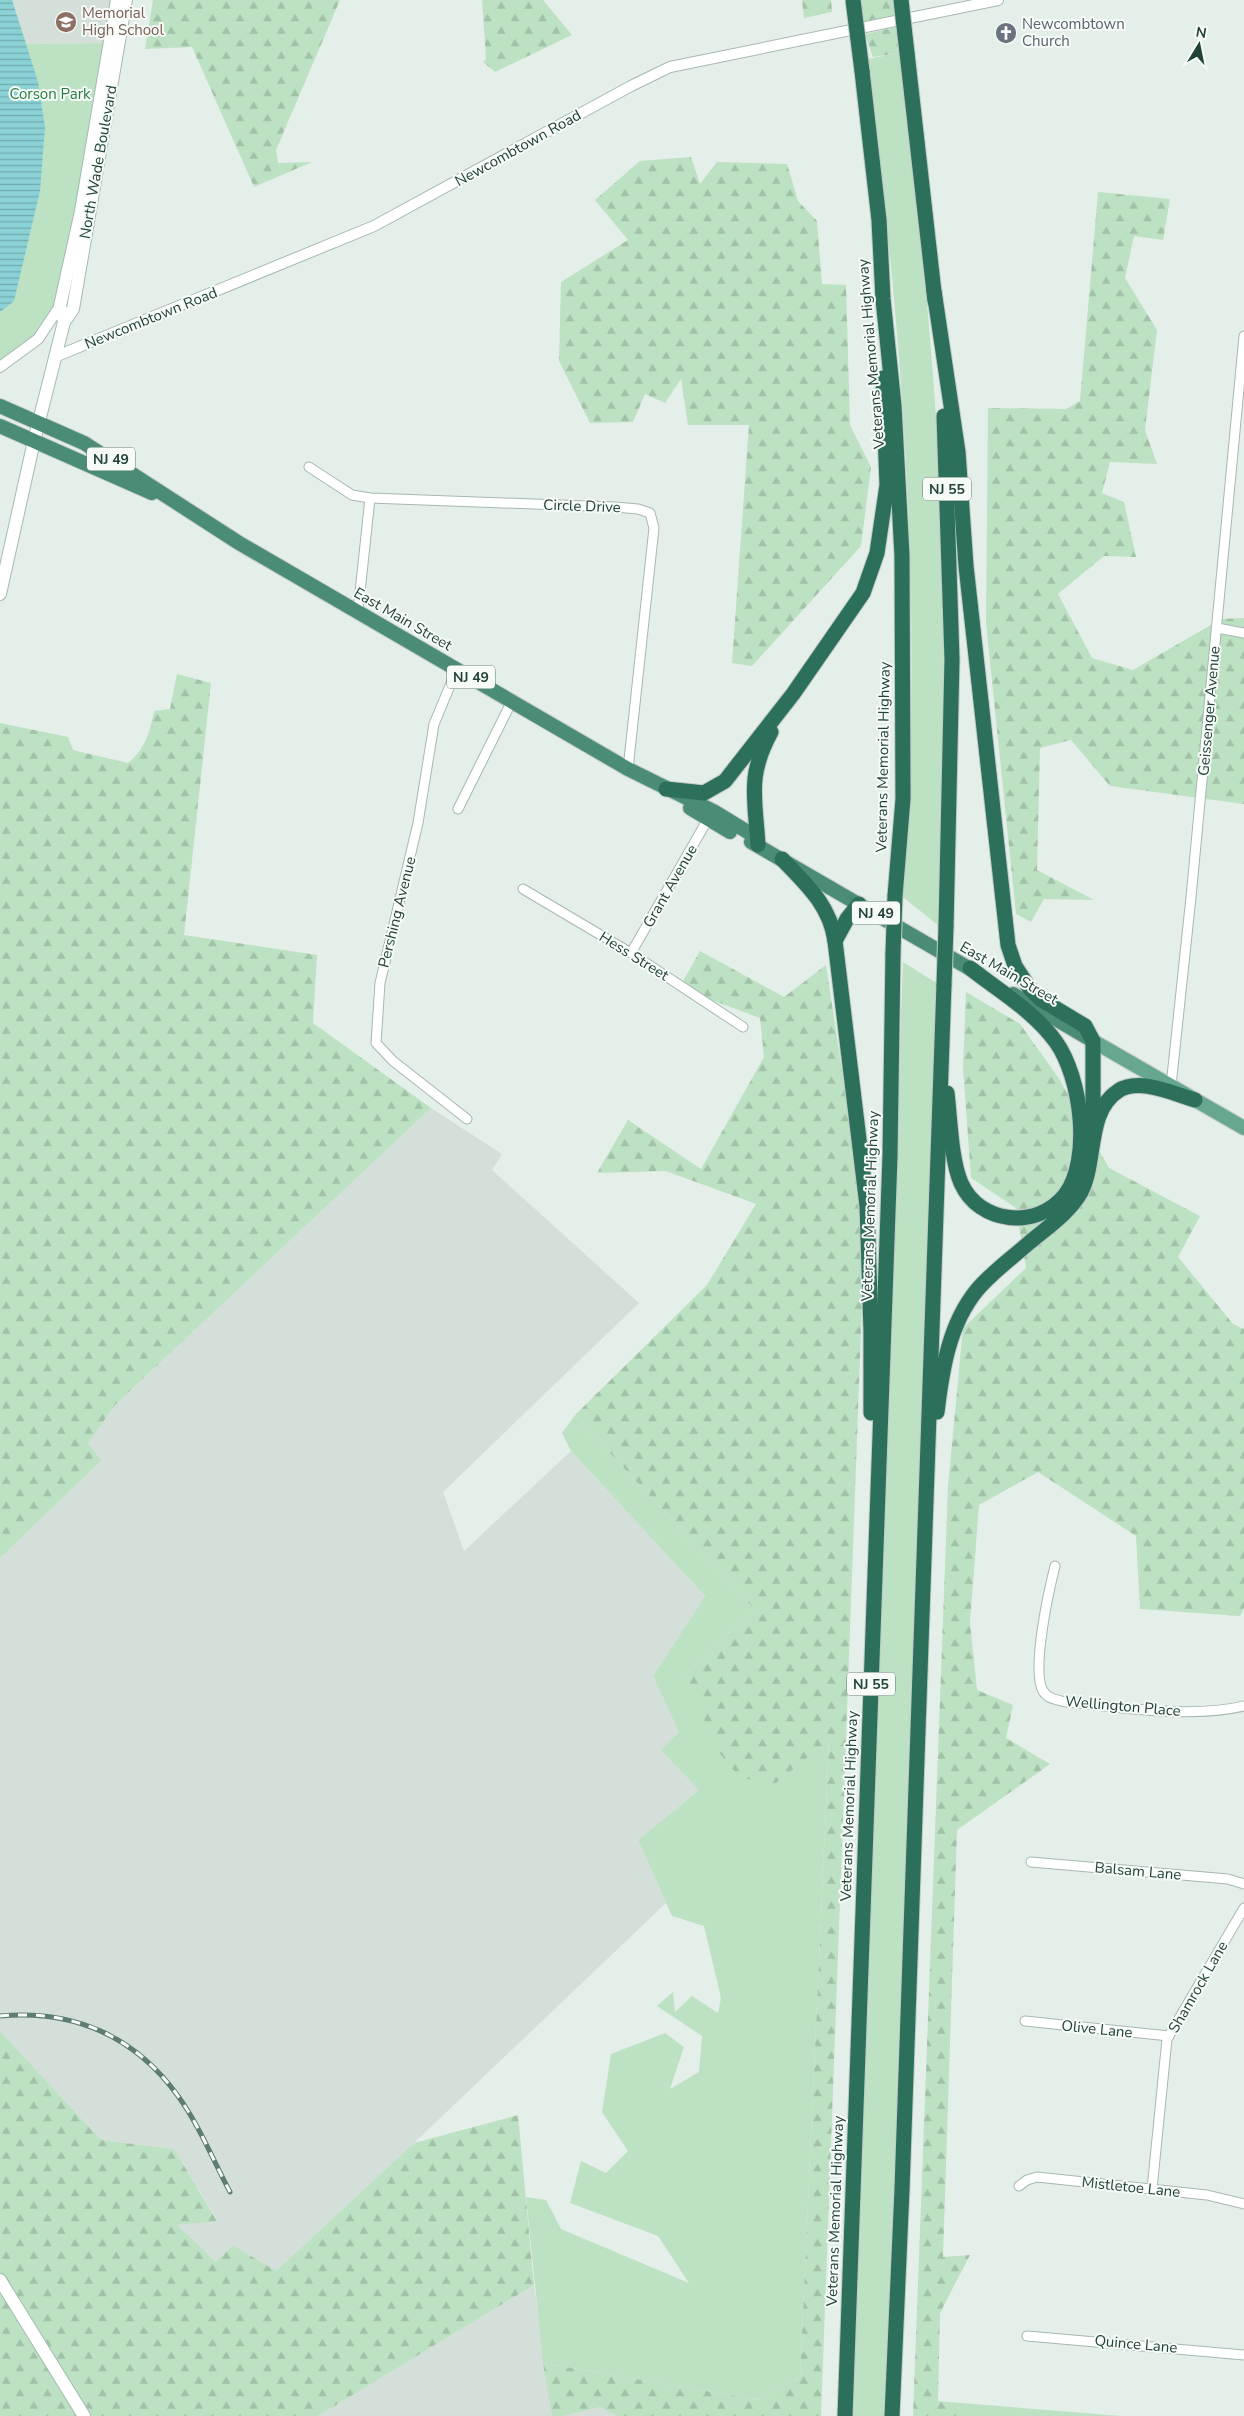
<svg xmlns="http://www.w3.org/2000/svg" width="1244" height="2416" font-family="'Nunito Sans',sans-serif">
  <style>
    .built { fill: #d3dfd8 }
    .green { fill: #bde1c3 }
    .forest { fill: url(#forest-firs) }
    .water { fill: url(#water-rules) }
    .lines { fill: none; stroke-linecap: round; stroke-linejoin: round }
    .minor-casing { stroke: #a7b8b0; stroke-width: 11 }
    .tertiary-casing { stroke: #a7b8b0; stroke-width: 12 }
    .secondary-casing { stroke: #a2bbb0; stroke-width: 14 }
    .primary-casing { stroke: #c1cac7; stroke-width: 16 }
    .trunk-casing { stroke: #c1cac7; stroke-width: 16 }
    .motorway-casing { stroke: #c1cac7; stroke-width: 17 }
    .minor { stroke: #fff; stroke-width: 9 }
    .tertiary { stroke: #fff; stroke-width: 10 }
    .secondary { stroke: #fff; stroke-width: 12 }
    .primary { stroke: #67a790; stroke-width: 14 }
    .trunk { stroke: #4a8c76; stroke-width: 14 }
    .motorway { stroke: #2c705c; stroke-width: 15 }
    .rail-casing { stroke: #5d7d72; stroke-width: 5 }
    .rail { stroke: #f6fbf8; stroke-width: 3; stroke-dasharray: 9; stroke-linecap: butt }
    .motorway-bridge-casing { stroke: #c1cac7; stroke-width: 17; stroke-linecap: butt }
    .motorway-bridge { stroke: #2c705c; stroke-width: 15 }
    .labels { text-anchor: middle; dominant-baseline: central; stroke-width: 4; stroke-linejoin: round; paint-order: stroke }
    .shield { fill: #f6fbf8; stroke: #627a71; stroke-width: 1 }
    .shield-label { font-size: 14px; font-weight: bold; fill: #224237 }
    .education-label { font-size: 15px; fill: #785e54; stroke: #f6fbf8; text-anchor: start }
    .worship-label { font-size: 15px; fill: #5b616d; stroke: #f6fbf8; text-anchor: start }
    .park-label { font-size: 15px; fill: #2a7c42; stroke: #f6fbf8 }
    .street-label { font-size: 15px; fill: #224237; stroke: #f6fbf8 }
  </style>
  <defs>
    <pattern id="forest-firs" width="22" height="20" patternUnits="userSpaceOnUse" patternTransform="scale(1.25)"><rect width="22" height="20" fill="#bde1c3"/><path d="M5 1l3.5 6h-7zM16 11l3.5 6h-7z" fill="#a2c2a8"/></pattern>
    <pattern id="water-rules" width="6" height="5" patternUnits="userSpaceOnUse" patternTransform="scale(1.25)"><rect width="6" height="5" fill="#8ad2d6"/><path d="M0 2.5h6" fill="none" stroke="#70acae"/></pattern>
  </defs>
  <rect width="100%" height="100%" fill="#e5efe9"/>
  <g class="built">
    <path d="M 12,0 L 117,0 L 109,43 L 27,44 Z"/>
    <path d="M 431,1108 L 502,1154 L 492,1170 L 639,1303 L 443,1492 L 464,1551 L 571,1451 L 705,1596 L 653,1676 L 679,1732 L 662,1750 L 699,1790 L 638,1840 L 666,1903 L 414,2143 L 276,2271 L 233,2245 L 216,2262 L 176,2225 L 217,2220 L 174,2149 L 101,2140 L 0,2031 L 0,1558 L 101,1461 L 87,1443 L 115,1405 Z"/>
    <path d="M 534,2285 L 552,2416 L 318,2416 Z"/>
    <path d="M 600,2407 L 617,2416 L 563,2416 Z"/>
  </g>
  <g class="green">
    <path d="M 0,0 L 12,0 L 27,44 L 109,43 L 60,306 L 48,327 L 0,367 Z"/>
    <path d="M 900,53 C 913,169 927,286 935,403 C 947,577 944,752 939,926 L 903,897 C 918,698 912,497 894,298 C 887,218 875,139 867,59 Z"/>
    <path d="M 903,962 L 938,984 L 886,2416 L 851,2416 Z"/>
    <path d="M 575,1415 L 754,1609 L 683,1677 L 829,1739 L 800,2377 L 759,2400 L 543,2363 L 526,2197 L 546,2200 L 561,2229 L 689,2283 L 658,2236 L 570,2203 L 581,2161 L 606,2173 L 628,2151 L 602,2112 L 611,2054 L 665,2033 L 684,2047 L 670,2089 L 699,2072 L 702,2036 L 657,2006 L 673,1992 L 675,2012 L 692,1996 L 718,2013 L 721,1998 L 704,1926 L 672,1916 L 638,1840 L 699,1790 L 661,1750 L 679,1732 L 653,1676 L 705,1596 L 571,1451 L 562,1433 Z"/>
    <path d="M 937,2401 L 1121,2416 L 936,2416 Z"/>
  </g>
  <g class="forest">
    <path d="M 153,0 L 340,0 L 276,150 L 278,163 L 312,162 L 254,187 L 192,47 L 145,49 Z"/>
    <path d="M 482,0 L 543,0 L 572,35 L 495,72 L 483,62 L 486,59 Z"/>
    <path d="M 802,0 L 831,0 L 832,12 L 804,18 Z"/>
    <path d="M 859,0 L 894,0 L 894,16 L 861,22 Z"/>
    <path d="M 897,27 L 900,53 L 873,57 L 865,34 Z"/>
    <path d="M 691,157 L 700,184 L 717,162 L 787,164 L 798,201 L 817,221 L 822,284 L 846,285 L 850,425 L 871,467 L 861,546 L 752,666 L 732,663 L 749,425 L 688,425 L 681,379 L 665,403 L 645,394 L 633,422 L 590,423 L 559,361 L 561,282 L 628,240 L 595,200 L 640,161 Z"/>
    <path d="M 1098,192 L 1170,199 L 1163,240 L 1134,236 L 1125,278 L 1157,330 L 1145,430 L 1157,464 L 1110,462 L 1102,493 L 1124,502 L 1136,557 L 1104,556 L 1058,594 L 1092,658 L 1133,670 L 1221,619 L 1244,618 L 1244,804 L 1110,786 L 1071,740 L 1040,748 L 1037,870 L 1094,900 L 1044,899 L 1031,922 L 1016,914 L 986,623 L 988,408 L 1066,409 L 1080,401 Z"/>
    <path d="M 177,674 L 211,683 L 184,935 L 317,955 L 313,1023 L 431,1108 L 115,1405 L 88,1443 L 101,1461 L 0,1558 L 0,723 L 68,737 L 73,750 L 128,763 C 145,750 150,731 154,711 L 170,709 Z"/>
    <path d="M 700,951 L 784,997 L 826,965 L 865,1222 L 821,2416 L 617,2416 L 600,2407 L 563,2416 L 552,2416 L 543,2363 L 759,2400 L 800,2377 L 829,1740 L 776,1783 L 740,1778 L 703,1733 L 706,1705 L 683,1677 L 754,1609 L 575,1415 L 707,1285 L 756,1204 L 666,1171 L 597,1173 L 628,1120 L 701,1169 L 764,1057 L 760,1018 L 679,988 Z"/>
    <path d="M 966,992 L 1020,1024 L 1058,1077 L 1109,1168 L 1200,1216 L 1178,1257 L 1233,1324 L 1244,1329 L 1244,1608 L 1240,1616 L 1140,1609 L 1136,1536 L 1038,1472 L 979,1505 L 970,1622 L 977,1690 L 1013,1705 L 1006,1738 L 1050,1764 L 957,1830 L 943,2257 L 970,2255 L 940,2313 L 938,2401 L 973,2416 L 913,2416 L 948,1486 L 963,1328 L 1026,1268 L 1016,1208 L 971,1178 L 963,1068 Z"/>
    <path d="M 0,2031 L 101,2140 L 174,2149 L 217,2221 L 177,2225 L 216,2262 L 233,2245 L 276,2271 L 414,2143 L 518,2115 L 534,2285 L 318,2416 L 0,2416 Z"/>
  </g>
  <path class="water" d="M 0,0 L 12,0 L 38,82 L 45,127 L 40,191 L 14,301 L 0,312 Z"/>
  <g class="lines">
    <g class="minor-casing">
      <g id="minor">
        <path d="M 309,467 L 352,495 L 370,498 L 615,507 L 638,509 L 650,513 L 654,528 L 628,769"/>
        <path d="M 358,611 L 370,498"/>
        <path d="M 1217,628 L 1244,633"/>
        <path d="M 457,669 L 434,724 L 418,823 L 380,983 L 376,1043 L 393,1061 L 467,1119"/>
        <path d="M 458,809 L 512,701"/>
        <path d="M 523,889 L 631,953 L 743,1027"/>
        <path d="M 631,953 L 708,819"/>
        <path d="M 1171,1086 L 1191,897 L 1244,336"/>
        <path d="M 1055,1566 C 1049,1590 1031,1670 1043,1691 C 1048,1699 1057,1700 1066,1702 C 1122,1707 1189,1719 1244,1706"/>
        <path d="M 1031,1862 L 1228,1879 L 1244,1884"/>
        <path d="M 1025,2021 L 1169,2036"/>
        <path d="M 1019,2186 L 1027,2180 L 1037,2177 L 1207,2195 L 1244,2204"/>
        <path d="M 1152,2189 L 1167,2039 L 1244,1908"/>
        <path d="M 1027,2336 L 1244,2355"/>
      </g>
    </g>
    <g class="tertiary-casing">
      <g id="tertiary">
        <path d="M 57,356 L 374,226 L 631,86 L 670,67 L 998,0"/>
        <path d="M 0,367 L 38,339 L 60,306"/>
      </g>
    </g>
    <g class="secondary-casing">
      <g id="secondary">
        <path d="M 64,322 L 60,306 L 81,211 L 117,0"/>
        <path d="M 0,594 L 34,441 L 64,322 L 73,309 L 126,0"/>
        <path d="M 0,2280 L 84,2416"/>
      </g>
    </g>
    <g class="primary-casing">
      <path id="primary" d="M 1093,1041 L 1244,1128"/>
    </g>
    <g class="trunk-casing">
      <g id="trunk">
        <path d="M 0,406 L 84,443 L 239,543 L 628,769 L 715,812 L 751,834 L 758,845"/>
        <path d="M 0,426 L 152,493"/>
        <path d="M 690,808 L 730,832"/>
        <path d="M 751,842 L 979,974"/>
        <path d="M 1013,994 L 1093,1041"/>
      </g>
    </g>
    <g class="motorway-casing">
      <g id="motorway">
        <path d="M 907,53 L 935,301"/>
        <path d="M 862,71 L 879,220 L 883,299 L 894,406 L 902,556 L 903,799 L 895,896"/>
        <path d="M 934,291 L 958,452 L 966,566 L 1008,945 L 1015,966 L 1030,989 L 1040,999 L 1085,1026 L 1093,1041 L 1093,1137"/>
        <path d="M 944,416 L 952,659 L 946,927"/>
        <path d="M 666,789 L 704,793 L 725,781 L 793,694 L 863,593 L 877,553 L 887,485 L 883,378"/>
        <path d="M 758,845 C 755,797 747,776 771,732"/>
        <path d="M 782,859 C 806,884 830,905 835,941"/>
        <path d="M 859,904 L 847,919 L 835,941 L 867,1206 L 871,1331 L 871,1413"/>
        <path d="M 947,1093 C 950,1118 951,1160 961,1183 C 979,1224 1037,1230 1065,1195 C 1092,1159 1081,1077 1056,1042 C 1035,1012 999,991 970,968"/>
        <path d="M 937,1412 C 942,1370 949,1324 977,1290 C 992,1272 1012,1258 1030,1242 C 1048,1227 1069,1213 1081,1192 C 1097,1161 1086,1112 1118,1091 C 1139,1077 1174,1094 1195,1100"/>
        <path d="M 845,2416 L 890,1156 L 893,953"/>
        <path d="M 892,2416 L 902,2189 L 944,984"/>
      </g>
    </g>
    <use href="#minor" class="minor"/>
    <use href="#tertiary" class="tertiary"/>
    <use href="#secondary" class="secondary"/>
    <use href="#primary" class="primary"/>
    <use href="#trunk" class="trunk"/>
    <use href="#motorway" class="motorway"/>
    <g class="rail-casing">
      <path id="rail" d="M 0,2016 C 73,2009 135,2036 178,2096 C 199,2125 213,2160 230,2192"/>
    </g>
    <use href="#rail" class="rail"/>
    <g class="motorway-bridge-casing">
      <g id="motorway-bridge">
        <path d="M 853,0 L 862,71"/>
        <path d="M 901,0 L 907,53"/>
        <path d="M 893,953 L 895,896"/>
        <path d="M 944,984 L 946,927"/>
      </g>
    </g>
    <use href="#motorway-bridge" class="motorway-bridge"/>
  </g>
  <defs>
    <g id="school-disc" transform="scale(1.125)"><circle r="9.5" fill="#8d6e63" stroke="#f6fbf8"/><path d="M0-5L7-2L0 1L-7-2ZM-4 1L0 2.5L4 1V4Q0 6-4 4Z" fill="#fff"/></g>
    <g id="church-disc" transform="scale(1.125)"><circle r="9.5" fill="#6b7280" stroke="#f6fbf8"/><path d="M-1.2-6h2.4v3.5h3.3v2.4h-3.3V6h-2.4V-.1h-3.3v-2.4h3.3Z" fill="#fff"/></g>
  </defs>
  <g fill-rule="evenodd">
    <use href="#school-disc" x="66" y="22"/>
    <use href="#church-disc" x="1006" y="33"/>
  </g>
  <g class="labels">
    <g class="shield">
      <rect x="87" y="447.5" width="48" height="23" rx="4"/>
      <rect x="923" y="477.5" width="48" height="23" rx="4"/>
      <rect x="447" y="665.5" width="48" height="23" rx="4"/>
      <rect x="852" y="901.5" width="48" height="23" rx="4"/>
      <rect x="847" y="1672.5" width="48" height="23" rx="4"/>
    </g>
    <g class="shield-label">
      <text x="111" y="459">NJ 49</text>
      <text x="947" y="489">NJ 55</text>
      <text x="471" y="677">NJ 49</text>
      <text x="876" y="913">NJ 49</text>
      <text x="871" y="1684">NJ 55</text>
    </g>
    <g class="education-label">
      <text x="82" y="13">Memorial<tspan x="82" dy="17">High School</tspan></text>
    </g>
    <g class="worship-label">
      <text x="1022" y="24">Newcombtown<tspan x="1022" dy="17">Church</tspan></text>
    </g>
    <g class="park-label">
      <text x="50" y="94">Corson Park</text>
    </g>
    <g class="street-label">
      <text transform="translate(518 148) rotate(-29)">Newcombtown Road</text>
      <text transform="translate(98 162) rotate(-80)">North Wade Boulevard</text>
      <text transform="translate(151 318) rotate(-22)">Newcombtown Road</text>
      <text transform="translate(871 354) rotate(-95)">Veterans Memorial Highway</text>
      <text transform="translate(582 506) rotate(2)">Circle Drive</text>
      <text transform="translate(403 619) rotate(30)">East Main Street</text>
      <text transform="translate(1209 711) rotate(-85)">Geissenger Avenue</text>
      <text transform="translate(883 757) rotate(-89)">Veterans Memorial Highway</text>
      <text transform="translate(670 886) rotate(-60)">Grant Avenue</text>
      <text transform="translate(397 912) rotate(-76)">Pershing Avenue</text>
      <text transform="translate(634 956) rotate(32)">Hess Street</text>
      <text transform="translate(1009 973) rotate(30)">East Main Street</text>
      <text transform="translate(870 1206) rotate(-88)">Veterans Memorial Highway</text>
      <text transform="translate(1123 1706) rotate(5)">Wellington Place</text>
      <text transform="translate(849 1806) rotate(-88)">Veterans Memorial Highway</text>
      <text transform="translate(1138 1871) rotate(5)">Balsam Lane</text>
      <text transform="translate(1198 1987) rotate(-60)">Shamrock Lane</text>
      <text transform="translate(1097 2029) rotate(6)">Olive Lane</text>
      <text transform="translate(1131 2187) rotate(6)">Mistletoe Lane</text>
      <text transform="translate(835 2211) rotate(-88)">Veterans Memorial Highway</text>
      <text transform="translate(1136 2344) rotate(5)">Quince Lane</text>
    </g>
  </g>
  <g transform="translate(1199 45) rotate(10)" stroke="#f6fbf8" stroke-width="4" paint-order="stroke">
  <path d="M0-4L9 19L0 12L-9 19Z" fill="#224237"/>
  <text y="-8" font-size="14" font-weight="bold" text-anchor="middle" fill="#224237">N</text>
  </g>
</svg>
